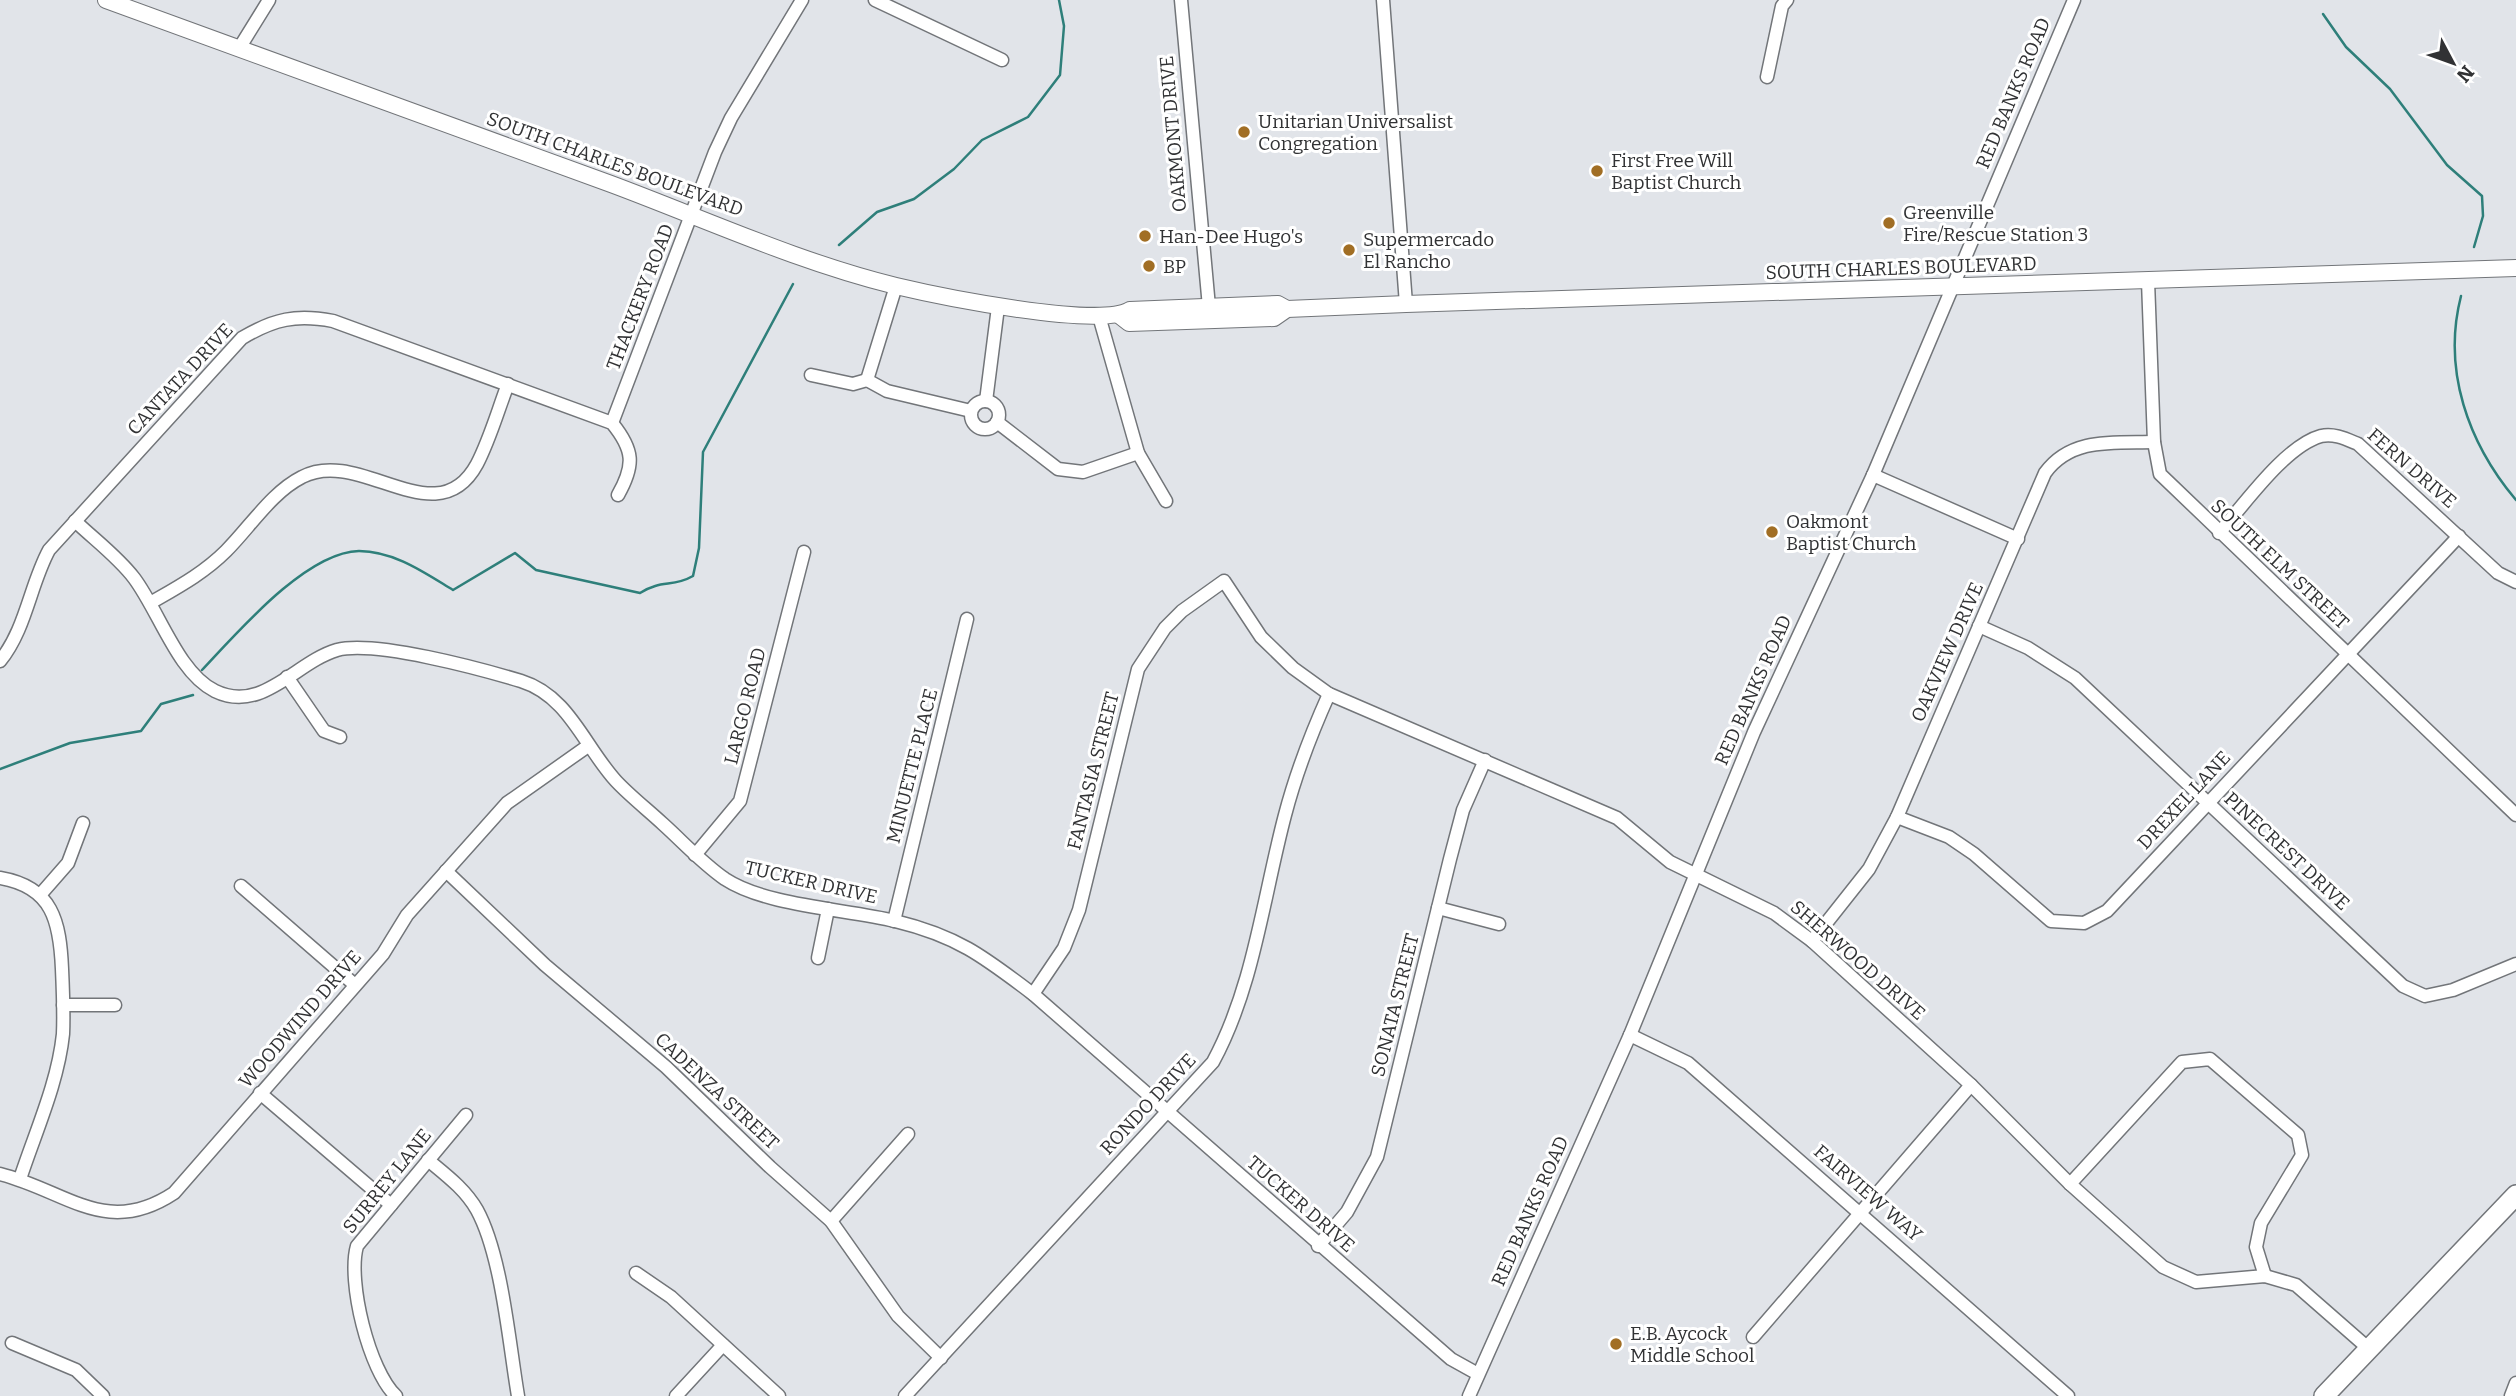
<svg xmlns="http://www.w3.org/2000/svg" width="2516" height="1396" font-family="Bitter,serif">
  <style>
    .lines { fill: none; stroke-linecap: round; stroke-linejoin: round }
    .stream { stroke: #2e7f7a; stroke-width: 2.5 }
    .minor-casing { stroke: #727579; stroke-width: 15 }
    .major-casing { stroke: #727579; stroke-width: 18 }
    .highway-casing { stroke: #727579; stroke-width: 22 }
    .minor { stroke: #fff; stroke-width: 12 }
    .major { stroke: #fff; stroke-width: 16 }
    .highway { stroke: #fff; stroke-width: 19 }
    .poi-dot { fill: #a16e24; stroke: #fff; stroke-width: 2.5 }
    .labels { text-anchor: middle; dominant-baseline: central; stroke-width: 6; stroke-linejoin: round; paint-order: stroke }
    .street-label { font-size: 19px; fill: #313234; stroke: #fff }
    .poi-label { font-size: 19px; fill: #313234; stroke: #fff; text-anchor: start }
  </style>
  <rect width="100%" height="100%" fill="#e1e4e9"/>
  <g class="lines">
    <g class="stream">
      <path d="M 2323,14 L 2346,47 L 2390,89 L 2447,165 L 2482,196 L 2483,216 L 2474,247"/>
      <path d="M 839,245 L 877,212 L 914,199 L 954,169 L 982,140 L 1028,117 L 1060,75 L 1064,26 L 1059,0"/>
      <path d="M 2461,296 C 2442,370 2468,443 2516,500"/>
      <path d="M 202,670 C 237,633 306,552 359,551 C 394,551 425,573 453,590 L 515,553 L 536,570 L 640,593 C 662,579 672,588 693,576 L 699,548 L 703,452 L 793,284"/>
      <path d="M 0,769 L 70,743 L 141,731 L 161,704 L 193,695"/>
    </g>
    <g class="minor-casing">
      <g id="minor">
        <path d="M 875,0 L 1002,60"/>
        <path d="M 1181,0 L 1209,307"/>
        <path d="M 1383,0 L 1406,304"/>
        <path d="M 240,47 L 269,0"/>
        <path d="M 1767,77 L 1782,6 L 1787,0"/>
        <path d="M 2148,281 L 2154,442 L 2160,474 L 2516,815"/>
        <path d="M 1099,316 L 1138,453 L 1166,501"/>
        <path d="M 811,375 L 853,384 L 867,380"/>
        <path d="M 867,380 L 887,391 L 971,411"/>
        <path d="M 867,380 L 896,286"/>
        <path d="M 986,401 L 998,307"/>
        <circle cx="985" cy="415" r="14"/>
        <path d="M 997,422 L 1058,469 L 1083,472 L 1138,453"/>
        <path d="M 612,423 L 715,152 L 731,118 L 802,0"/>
        <path d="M 1873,475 L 2018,539"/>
        <path d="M 75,521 C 95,540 118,557 134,578 C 159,611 178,673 215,691 C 262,714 296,662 337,650 C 375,640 481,669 521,681 C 569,696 584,746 616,781 C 630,796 648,810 663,824 C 684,843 702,863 725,879 C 766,906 846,909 895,921 C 957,936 983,956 1033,994 L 1451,1359 L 1478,1374"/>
        <path d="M 2219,533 C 2244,505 2285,446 2321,436 C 2334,433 2346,439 2358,444 L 2498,573 L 2516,582"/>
        <path d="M 152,602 C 178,587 204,573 226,551 C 250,527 272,492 302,477 C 360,446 437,538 477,464 C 490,439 498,410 508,384"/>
        <path d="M 1979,626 L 2028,648 L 2075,678 L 2403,986 L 2425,996 L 2453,990 L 2516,964"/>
        <path d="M 0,661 C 26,629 30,585 49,550 L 242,338 C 274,319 296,314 333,321 L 612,423 C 634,450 635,465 618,495"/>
        <path d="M 287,677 L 324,731 L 340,737"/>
        <path d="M 1897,817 L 1949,837 L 1974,854 L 2051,921 L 2084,923 L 2107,911 L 2459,536"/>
        <path d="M 695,855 L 740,801 L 804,552"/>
        <path d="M 446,871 L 545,965 L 666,1067 L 770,1167 L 831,1221 L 898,1316 L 941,1358"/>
        <path d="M 0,878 C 53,887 60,922 62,969 C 63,991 64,1013 63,1034 C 58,1083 35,1133 20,1179"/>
        <path d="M 241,886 L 355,985"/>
        <path d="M 40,895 L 68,863 L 83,823"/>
        <path d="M 1438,908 L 1499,924"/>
        <path d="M 894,921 L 967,619"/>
        <path d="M 1812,941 L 1869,869 L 1897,817 L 2045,473 C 2071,437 2114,443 2154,442"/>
        <path d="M 818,958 L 828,909"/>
        <path d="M 1033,994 L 1064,948 L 1079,910 L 1138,669 L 1165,628 L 1182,611 L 1224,581 L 1261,637 L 1293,668 L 1329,694 L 1617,818 L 1670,862 L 1774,913 L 1812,941 L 1971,1085 L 2070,1184 L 2163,1267 L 2196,1282 L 2265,1276 L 2296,1285 L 2368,1348"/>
        <path d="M 63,1005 L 115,1005"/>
        <path d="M 1630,1035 L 1688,1063 L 2068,1396"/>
        <path d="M 260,1093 L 391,1205"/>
        <path d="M 428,1160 C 446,1175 465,1189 477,1210 C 502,1256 509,1343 518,1396"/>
        <path d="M 0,1174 C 67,1191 106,1238 174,1193 L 383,954 L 407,915 L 507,803 L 588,746"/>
        <path d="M 2070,1184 L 2182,1062 L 2210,1059 L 2298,1135 L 2302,1155 L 2261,1223 L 2256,1247 L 2265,1276"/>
        <path d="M 831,1221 L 908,1134"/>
        <path d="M 1318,1246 L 1347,1212 L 1377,1157 L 1450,859 L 1463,810 L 1485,760"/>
        <path d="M 636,1273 L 671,1297 L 779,1396"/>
        <path d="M 1753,1337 L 1971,1085"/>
        <path d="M 12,1343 L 76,1370 L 103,1396"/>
        <path d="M 396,1396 C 369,1371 347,1281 357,1246 L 466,1115"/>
        <path d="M 676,1396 L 723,1345"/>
        <path d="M 905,1396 L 1213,1062 C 1254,986 1263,898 1285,815 C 1296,773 1311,734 1329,694"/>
        <path d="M 1469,1396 L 1630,1035 L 1754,732 L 1873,475 L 2074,0"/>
        <path d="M 2511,1396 L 2516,1383"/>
      </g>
    </g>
    <g class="major-casing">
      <g id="major">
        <path d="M 106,0 C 274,62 443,122 611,184 C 705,219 798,262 896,286 C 938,296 1098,329 1130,310 L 1278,304 L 1287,309"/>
        <path d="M 1120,316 L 1129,323 L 1274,318 L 1287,309 L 1406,304 L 2516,268"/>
      </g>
    </g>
    <g class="highway-casing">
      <path id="highway" d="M 2324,1396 L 2516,1195"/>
    </g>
    <use href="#minor" class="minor"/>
    <use href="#major" class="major"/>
    <use href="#highway" class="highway"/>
  </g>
  <g class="poi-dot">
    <circle cx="1244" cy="132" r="7"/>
    <circle cx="1597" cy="171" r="7"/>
    <circle cx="1889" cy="223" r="7"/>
    <circle cx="1145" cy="236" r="7"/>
    <circle cx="1349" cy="250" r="7"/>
    <circle cx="1149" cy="266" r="7"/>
    <circle cx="1772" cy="532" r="7"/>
    <circle cx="1616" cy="1344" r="7"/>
  </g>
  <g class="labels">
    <g class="street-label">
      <text transform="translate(2013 93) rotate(-67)">RED BANKS ROAD</text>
      <text transform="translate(1173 134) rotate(-95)">OAKMONT DRIVE</text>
      <text transform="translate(615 164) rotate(20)">SOUTH CHARLES BOULEVARD</text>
      <text transform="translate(1901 268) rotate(-2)">SOUTH CHARLES BOULEVARD</text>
      <text transform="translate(640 297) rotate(-69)">THACKERY ROAD</text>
      <text transform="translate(180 379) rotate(-47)">CANTATA DRIVE</text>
      <text transform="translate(2412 468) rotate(41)">FERN DRIVE</text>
      <text transform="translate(2280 564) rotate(43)">SOUTH ELM STREET</text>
      <text transform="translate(1947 652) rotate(-66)">OAKVIEW DRIVE</text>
      <text transform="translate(1753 690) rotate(-66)">RED BANKS ROAD</text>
      <text transform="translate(745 706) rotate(-76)">LARGO ROAD</text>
      <text transform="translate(912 766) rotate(-76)">MINUETTE PLACE</text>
      <text transform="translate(1093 771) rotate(-76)">FANTASIA STREET</text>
      <text transform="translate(2184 800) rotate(-47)">DREXEL LANE</text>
      <text transform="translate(2287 851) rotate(43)">PINECREST DRIVE</text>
      <text transform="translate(811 882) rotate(13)">TUCKER DRIVE</text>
      <text transform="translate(1858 960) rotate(41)">SHERWOOD DRIVE</text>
      <text transform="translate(1395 1005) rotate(-76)">SONATA STREET</text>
      <text transform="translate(300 1019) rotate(-49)">WOODWIND DRIVE</text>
      <text transform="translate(717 1091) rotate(43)">CADENZA STREET</text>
      <text transform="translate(1148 1104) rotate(-47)">RONDO DRIVE</text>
      <text transform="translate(387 1181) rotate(-51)">SURREY LANE</text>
      <text transform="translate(1868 1193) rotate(41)">FAIRVIEW WAY</text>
      <text transform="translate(1301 1204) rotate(41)">TUCKER DRIVE</text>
      <text transform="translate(1530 1211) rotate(-66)">RED BANKS ROAD</text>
    </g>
    <g class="poi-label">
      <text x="1258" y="121">Unitarian Universalist<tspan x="1258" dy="22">Congregation</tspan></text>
      <text x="1611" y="160">First Free Will<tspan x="1611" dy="22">Baptist Church</tspan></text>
      <text x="1903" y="212">Greenville<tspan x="1903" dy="22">Fire/Rescue Station 3</tspan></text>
      <text x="1159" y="236">Han-Dee Hugo's</text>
      <text x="1363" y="239">Supermercado<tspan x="1363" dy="22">El Rancho</tspan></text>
      <text x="1163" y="266">BP</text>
      <text x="1786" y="521">Oakmont<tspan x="1786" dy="22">Baptist Church</tspan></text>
      <text x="1630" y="1333">E.B. Aycock<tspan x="1630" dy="22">Middle School</tspan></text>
    </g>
  </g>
  <g transform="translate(2453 63) rotate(131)" stroke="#ffffff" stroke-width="5" paint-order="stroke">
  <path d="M0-5L12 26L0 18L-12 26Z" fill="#313234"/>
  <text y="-10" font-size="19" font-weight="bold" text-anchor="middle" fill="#313234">N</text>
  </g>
</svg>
